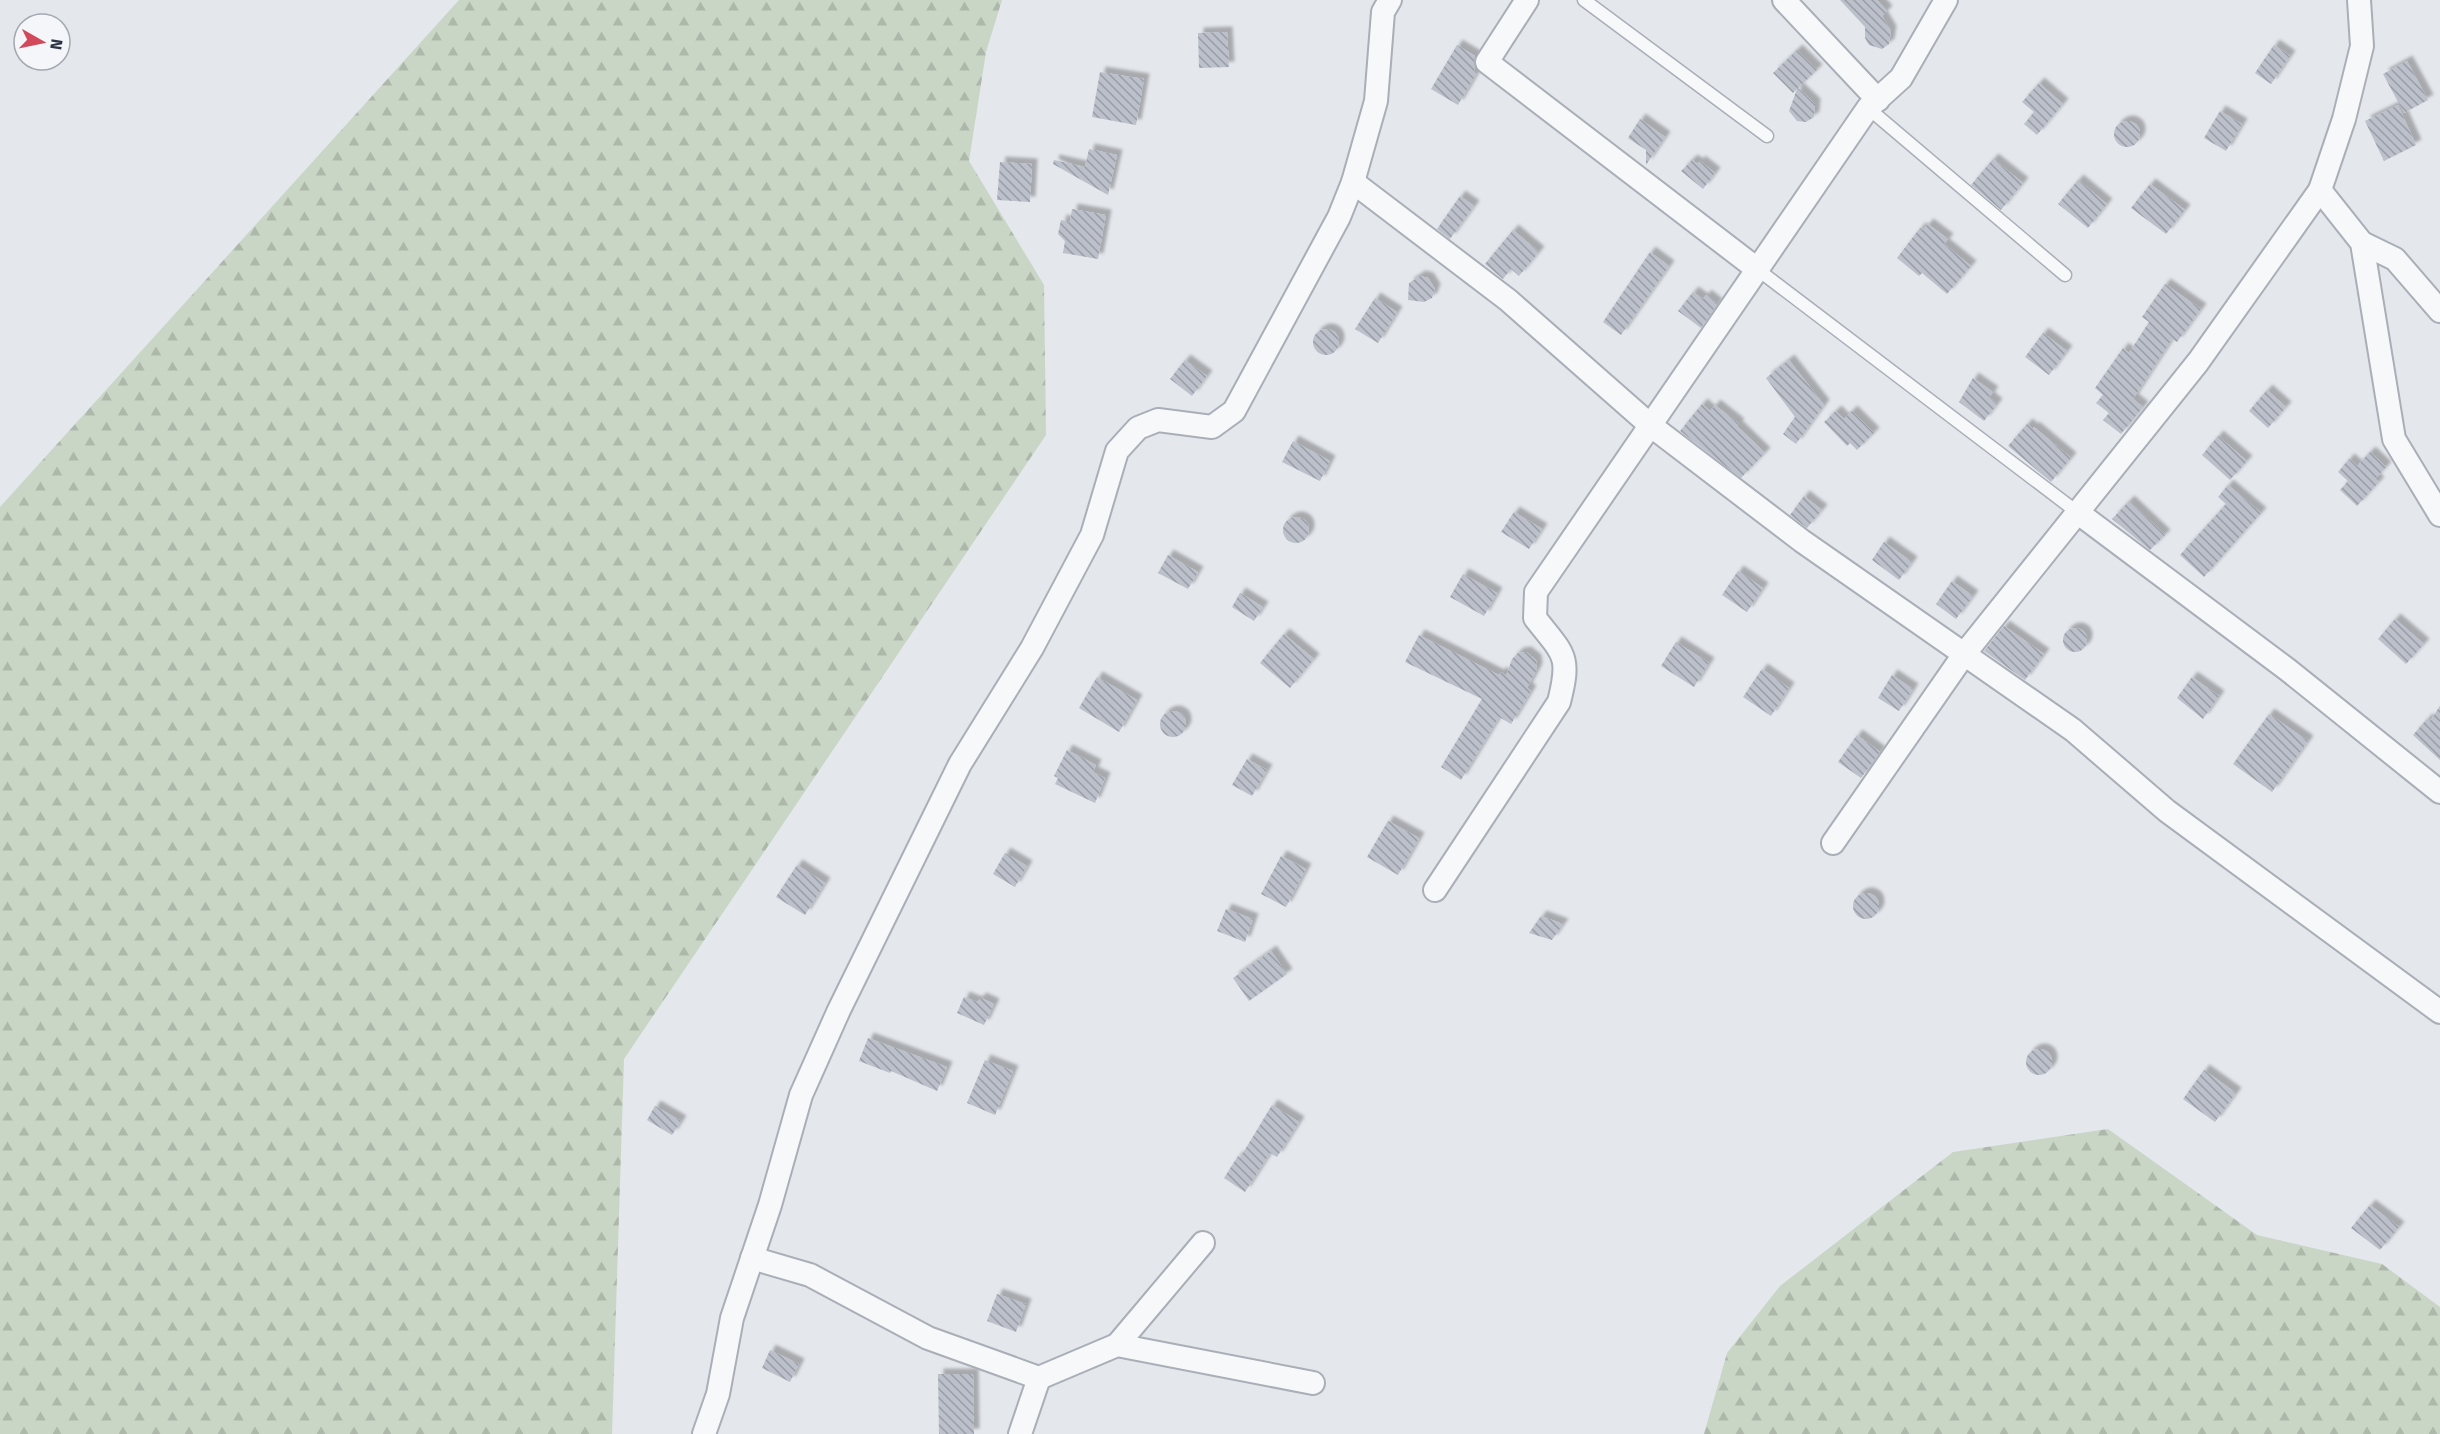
<svg xmlns="http://www.w3.org/2000/svg" width="2440" height="1434" font-family="'Fira Sans',sans-serif">
  <style>
    .forest { fill: url(#forest-firs) }
    .building { fill: url(#building-back-hatch); filter: url(#shadow) }
    .lines { fill: none; stroke-linecap: round; stroke-linejoin: round }
    .lane-casing { stroke: #a9aeb7; stroke-width: 15 }
    .street-casing { stroke: #a9aeb7; stroke-width: 26 }
    .lane { stroke: #f7f8fa; stroke-width: 12 }
    .street { stroke: #f7f8fa; stroke-width: 22 }
  </style>
  <defs>
    <pattern id="forest-firs" width="22" height="20" patternUnits="userSpaceOnUse" patternTransform="scale(1.5)"><rect width="22" height="20" fill="#c9d6c5"/><path d="M5 1l3.5 6h-7zM16 11l3.5 6h-7z" fill="#adb8ab"/></pattern>
    <pattern id="building-back-hatch" width="6" height="6" patternUnits="userSpaceOnUse" patternTransform="scale(1.5)"><rect width="6" height="6" fill="#bbc0ca"/><path d="M-1 5l2 2M0 0l6 6M5-1l2 2" fill="none" stroke="#989da6"/></pattern>
    <filter id="shadow"><feDropShadow dx="5.5" dy="-5.5" stdDeviation="1.5" flood-color="#0004"/></filter>
  </defs>
  <rect width="100%" height="100%" fill="#e4e7ec"/>
  <g class="forest">
    <path d="M 459,0 L 1002,0 L 986,52 L 969,161 L 1044,285 L 1046,435 L 624,1059 L 612,1434 L 0,1434 L 0,507 Z"/>
    <path d="M 2108,1129 L 2257,1235 L 2382,1264 L 2440,1307 L 2440,1434 L 1704,1434 L 1727,1353 L 1780,1286 L 1953,1152 Z"/>
  </g>
  <g class="building">
    <path d="M 1840,0 L 1877,0 L 1887,11 L 1882,16 L 1891,31 L 1889,44 L 1882,49 L 1869,45 L 1865,38 L 1865,27 Z"/>
    <path d="M 1227,32 L 1229,67 L 1199,68 L 1198,33 Z"/>
    <path d="M 1457,45 L 1475,56 L 1474,72 L 1477,72 L 1458,105 L 1431,89 Z"/>
    <path d="M 2274,45 L 2290,56 L 2271,84 L 2255,73 Z"/>
    <path d="M 1797,50 L 1817,70 L 1798,88 L 1815,104 L 1814,117 L 1806,122 L 1797,121 L 1789,111 L 1797,89 L 1793,93 L 1773,73 Z"/>
    <path d="M 2407,61 L 2428,100 L 2404,113 L 2383,74 Z"/>
    <path d="M 1100,72 L 1144,79 L 1136,125 L 1092,117 Z"/>
    <path d="M 2039,83 L 2063,104 L 2037,135 L 2024,124 L 2034,112 L 2022,102 Z"/>
    <path d="M 2398,105 L 2416,145 L 2384,161 L 2365,121 Z"/>
    <path d="M 2220,111 L 2242,124 L 2226,151 L 2204,138 Z"/>
    <path d="M 1640,119 L 1665,137 L 1646,165 L 1646,150 L 1628,138 Z"/>
    <circle cx="2127" cy="134" r="13"/>
    <path d="M 1089,149 L 1117,155 L 1108,195 L 1053,164 L 1054,160 L 1085,167 Z"/>
    <path d="M 1993,159 L 2023,183 L 2001,210 L 1971,185 Z"/>
    <path d="M 1692,160 L 1698,164 L 1700,161 L 1715,173 L 1703,189 L 1681,171 Z"/>
    <path d="M 1000,162 L 1032,164 L 1030,202 L 997,200 Z"/>
    <path d="M 2078,180 L 2107,204 L 2088,228 L 2058,204 Z"/>
    <path d="M 2150,184 L 2185,210 L 2166,234 L 2131,208 Z"/>
    <path d="M 1460,196 L 1474,206 L 1450,239 L 1437,229 Z"/>
    <path d="M 1072,209 L 1106,215 L 1098,259 L 1063,253 L 1065,241 L 1058,234 L 1061,220 L 1070,222 Z"/>
    <path d="M 1928,224 L 1948,239 L 1944,244 L 1971,266 L 1947,294 L 1922,273 L 1919,276 L 1897,258 L 1920,228 L 1923,230 Z"/>
    <path d="M 1513,230 L 1539,252 L 1519,276 L 1511,269 L 1503,279 L 1485,264 Z"/>
    <path d="M 1650,252 L 1669,266 L 1621,335 L 1603,322 Z"/>
    <path d="M 1420,276 L 1428,278 L 1435,289 L 1432,298 L 1424,302 L 1408,300 L 1409,283 Z"/>
    <path d="M 2165,284 L 2201,309 L 2177,342 L 2172,339 L 2133,399 L 2143,407 L 2121,434 L 2103,420 L 2109,413 L 2096,403 L 2103,395 L 2095,388 L 2123,348 L 2129,353 L 2149,322 L 2142,317 Z"/>
    <path d="M 1693,292 L 1703,299 L 1706,295 L 1717,304 L 1701,328 L 1678,311 Z"/>
    <path d="M 1375,298 L 1397,312 L 1378,343 L 1355,329 Z"/>
    <circle cx="1326" cy="342" r="13"/>
    <path d="M 2043,333 L 2067,351 L 2049,375 L 2025,357 Z"/>
    <path d="M 1185,360 L 1207,376 L 1192,396 L 1170,379 Z"/>
    <path d="M 1789,360 L 1824,405 L 1796,444 L 1783,434 L 1795,417 L 1766,378 Z"/>
    <path d="M 1973,378 L 1993,392 L 1989,397 L 1997,404 L 1984,421 L 1959,402 Z"/>
    <path d="M 2267,390 L 2286,407 L 2268,428 L 2249,411 Z"/>
    <path d="M 1702,404 L 1710,411 L 1715,405 L 1739,424 L 1737,426 L 1765,453 L 1741,478 L 1680,431 Z"/>
    <path d="M 1836,411 L 1844,419 L 1852,411 L 1874,433 L 1857,450 L 1850,443 L 1847,446 L 1824,422 Z"/>
    <path d="M 2027,424 L 2033,429 L 2034,427 L 2071,458 L 2051,482 L 2008,446 Z"/>
    <path d="M 2218,436 L 2247,461 L 2230,480 L 2202,455 Z"/>
    <path d="M 1293,441 L 1330,461 L 1320,481 L 1282,462 Z"/>
    <path d="M 2370,452 L 2386,467 L 2375,479 L 2379,482 L 2357,506 L 2340,490 L 2348,481 L 2338,472 L 2349,459 L 2357,466 Z"/>
    <path d="M 2228,485 L 2261,513 L 2204,577 L 2180,555 L 2226,504 L 2218,497 Z"/>
    <path d="M 1804,496 L 1822,510 L 1807,528 L 1790,515 Z"/>
    <path d="M 2129,501 L 2165,535 L 2150,550 L 2112,519 Z"/>
    <path d="M 1514,512 L 1542,529 L 1529,549 L 1501,532 Z"/>
    <circle cx="1296" cy="530" r="13"/>
    <path d="M 1884,542 L 1912,562 L 1899,580 L 1872,560 Z"/>
    <path d="M 1168,555 L 1198,572 L 1188,589 L 1158,573 Z"/>
    <path d="M 1738,571 L 1763,588 L 1747,612 L 1722,595 Z"/>
    <path d="M 1463,574 L 1497,593 L 1484,616 L 1450,597 Z"/>
    <path d="M 1952,581 L 1973,596 L 1956,619 L 1936,604 Z"/>
    <path d="M 1240,593 L 1263,607 L 1254,621 L 1232,607 Z"/>
    <path d="M 2395,619 L 2424,644 L 2406,664 L 2378,639 Z"/>
    <path d="M 2004,626 L 2044,654 L 2025,680 L 1984,651 Z"/>
    <circle cx="2075" cy="640" r="12"/>
    <path d="M 1284,634 L 1314,659 L 1290,688 L 1260,663 Z"/>
    <path d="M 1419,635 L 1499,675 L 1501,672 L 1506,676 L 1512,659 L 1518,653 L 1526,652 L 1536,660 L 1537,669 L 1527,688 L 1531,691 L 1511,724 L 1499,717 L 1461,780 L 1441,767 L 1482,699 L 1405,662 Z"/>
    <path d="M 1676,642 L 1709,663 L 1694,687 L 1661,666 Z"/>
    <path d="M 1762,669 L 1789,688 L 1771,716 L 1743,697 Z"/>
    <path d="M 1892,675 L 1913,689 L 1899,711 L 1878,698 Z"/>
    <path d="M 1097,677 L 1137,700 L 1119,732 L 1079,708 Z"/>
    <path d="M 2192,677 L 2219,696 L 2203,719 L 2177,698 Z"/>
    <path d="M 2440,706 L 2440,760 L 2413,735 L 2427,719 L 2430,721 Z"/>
    <circle cx="1173" cy="724" r="13"/>
    <path d="M 2269,714 L 2308,741 L 2272,792 L 2233,764 Z"/>
    <path d="M 1857,735 L 1880,752 L 1861,778 L 1838,762 Z"/>
    <path d="M 1067,750 L 1096,765 L 1093,772 L 1105,778 L 1095,803 L 1055,784 L 1058,778 L 1054,776 Z"/>
    <path d="M 1247,759 L 1267,770 L 1252,796 L 1232,785 Z"/>
    <path d="M 1388,821 L 1419,838 L 1398,875 L 1367,857 Z"/>
    <path d="M 1005,853 L 1027,866 L 1015,887 L 993,874 Z"/>
    <path d="M 1281,856 L 1306,869 L 1286,907 L 1261,894 Z"/>
    <path d="M 797,865 L 825,883 L 805,915 L 776,897 Z"/>
    <circle cx="1866" cy="906" r="13"/>
    <path d="M 1226,909 L 1253,919 L 1245,942 L 1217,931 Z"/>
    <path d="M 1541,916 L 1563,924 L 1552,940 L 1529,933 Z"/>
    <path d="M 1271,951 L 1287,974 L 1249,1001 L 1233,978 Z"/>
    <path d="M 964,997 L 977,1002 L 981,998 L 994,1004 L 984,1025 L 957,1013 Z"/>
    <path d="M 868,1038 L 947,1067 L 937,1091 L 891,1071 L 890,1073 L 859,1061 Z"/>
    <circle cx="2039" cy="1062" r="13"/>
    <path d="M 985,1060 L 1013,1071 L 995,1115 L 967,1103 Z"/>
    <path d="M 2204,1070 L 2236,1093 L 2215,1122 L 2183,1099 Z"/>
    <path d="M 1272,1105 L 1299,1122 L 1277,1157 L 1270,1153 L 1245,1192 L 1224,1178 L 1238,1156 L 1240,1158 Z"/>
    <path d="M 655,1106 L 681,1121 L 672,1135 L 647,1120 Z"/>
    <path d="M 2370,1205 L 2399,1227 L 2380,1250 L 2351,1228 Z"/>
    <path d="M 997,1294 L 1026,1304 L 1016,1332 L 987,1321 Z"/>
    <path d="M 770,1350 L 799,1364 L 790,1382 L 762,1368 Z"/>
    <path d="M 938,1374 L 973,1374 L 974,1434 L 939,1434 Z"/>
  </g>
  <g class="lines">
    <g class="lane-casing">
      <g id="lane">
        <path d="M 1584,0 L 1767,136"/>
        <path d="M 1868,108 L 2065,275"/>
        <path d="M 1757,269 L 2077,512"/>
      </g>
    </g>
    <g class="street-casing">
      <g id="street">
        <path d="M 1527,0 L 1487,62 L 1757,269"/>
        <path d="M 1784,0 L 1878,100"/>
        <path d="M 2359,0 L 2362,46 L 2344,119 L 2320,190 L 2362,243 L 2394,439 L 2440,515"/>
        <path d="M 1353,182 L 1508,300 L 1650,425 L 1802,541 L 2073,730 L 2167,811 L 2440,1012"/>
        <path d="M 2362,243 L 2395,259 L 2440,311"/>
        <path d="M 2077,512 L 2288,670 L 2440,792"/>
        <path d="M 1833,843 L 1965,653 L 2198,362 L 2320,190"/>
        <path d="M 1435,890 L 1559,702 C 1571,655 1564,655 1535,618 L 1536,592 L 1868,108 L 1901,78 L 1946,0"/>
        <path d="M 752,1258 L 810,1275 L 928,1338 L 1039,1378 L 1020,1434"/>
        <path d="M 1117,1345 L 1203,1243"/>
        <path d="M 1039,1378 L 1117,1345 L 1313,1383"/>
        <path d="M 704,1434 L 718,1394 L 732,1318 L 770,1205 L 801,1095 L 839,1010 L 960,764 L 1032,648 L 1092,535 L 1117,451 L 1138,428 L 1158,420 L 1212,427 L 1234,411 L 1339,217 L 1353,182 L 1376,101 L 1383,12 L 1390,0"/>
      </g>
    </g>
    <use href="#lane" class="lane"/>
    <use href="#street" class="street"/>
  </g>
  <g transform="translate(42 42) rotate(99)"><circle r="28" fill="#f4f6f9" stroke="#a4a8b1" stroke-width="1.5"/>
  <path d="M0-4.5L10 22L0 15L-10 22Z" fill="#d1495b"/>
  <text y="-9" font-size="16" font-weight="bold" text-anchor="middle" fill="#2b3445">N</text>
  </g>
</svg>
